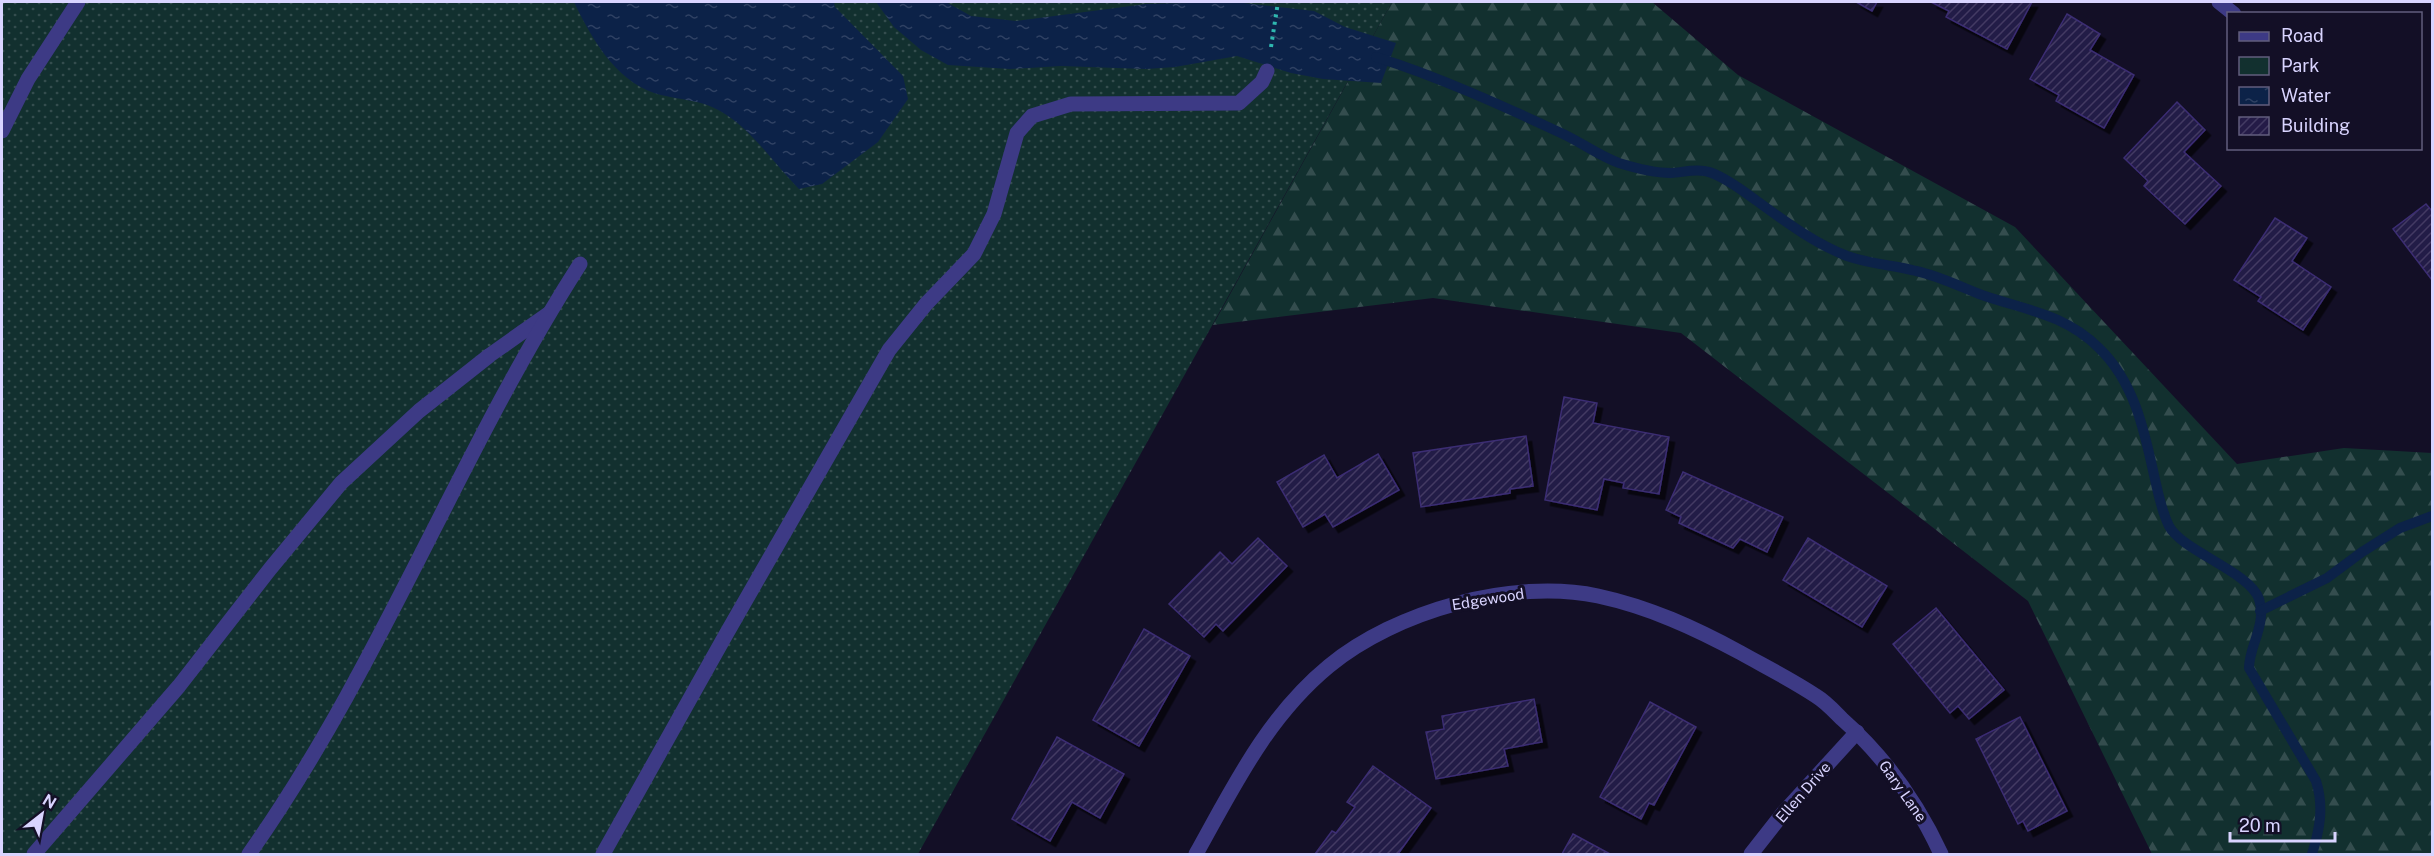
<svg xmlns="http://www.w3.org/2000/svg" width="2434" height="856" font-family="'Public Sans',sans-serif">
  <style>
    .green { fill: url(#green-dots) }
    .forest { fill: url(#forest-firs) }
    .water { fill: url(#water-ripples) }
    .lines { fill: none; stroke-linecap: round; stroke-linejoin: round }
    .stream { stroke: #0c2248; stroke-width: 10 }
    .building { fill: url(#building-hatch); stroke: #3b2d73; stroke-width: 1.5; filter: url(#shadow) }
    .path { stroke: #2fb8b0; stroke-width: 4; stroke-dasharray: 3 4.5; stroke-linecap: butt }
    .lane { stroke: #3d3a85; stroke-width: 15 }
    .street { stroke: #3d3a85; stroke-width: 15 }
    .labels { text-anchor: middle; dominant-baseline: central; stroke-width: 6; stroke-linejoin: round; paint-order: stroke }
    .street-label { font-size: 15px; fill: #d9d4ff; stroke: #130f26 }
  </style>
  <defs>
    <pattern id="green-dots" width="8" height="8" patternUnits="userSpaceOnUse" patternTransform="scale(1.5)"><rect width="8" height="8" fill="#12302f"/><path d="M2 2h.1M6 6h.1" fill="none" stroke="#344d4e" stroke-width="1.8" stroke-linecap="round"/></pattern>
    <pattern id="forest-firs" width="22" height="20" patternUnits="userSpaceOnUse" patternTransform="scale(1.5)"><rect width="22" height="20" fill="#12302f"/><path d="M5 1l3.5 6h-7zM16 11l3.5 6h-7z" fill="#344d4e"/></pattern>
    <pattern id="water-ripples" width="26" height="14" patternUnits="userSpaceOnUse" patternTransform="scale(1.5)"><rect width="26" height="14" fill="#0c2248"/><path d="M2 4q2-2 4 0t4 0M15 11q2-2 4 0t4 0" fill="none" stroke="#2f4163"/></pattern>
    <pattern id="building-hatch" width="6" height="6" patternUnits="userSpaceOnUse" patternTransform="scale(1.5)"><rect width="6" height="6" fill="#241b47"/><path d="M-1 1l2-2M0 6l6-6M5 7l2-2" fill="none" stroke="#433b63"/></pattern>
    <filter id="shadow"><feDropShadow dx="5.5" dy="5.5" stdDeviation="0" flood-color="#0009"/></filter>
  </defs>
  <rect width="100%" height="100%" fill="#130f26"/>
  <path class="green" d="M 2,2 L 1392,2 L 918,854 L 2,854 Z"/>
  <path class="forest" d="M 1392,2 L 1652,2 L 1738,75 L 2015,227 L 2237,464 L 2344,448 L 2432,453 L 2432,854 L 2152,854 L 2028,601 L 1681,333 L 1433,298 L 1213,325 Z"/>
  <g class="water">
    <path d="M 574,2 L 834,2 L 835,7 L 903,76 L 908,99 L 878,142 L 822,184 L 799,189 C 773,163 747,122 712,107 C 694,99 672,99 654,93 C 614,79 591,37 574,2 Z"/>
    <path d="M 876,2 L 946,2 L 971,16 L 1016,21 L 1146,4 L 1234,2 L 1314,11 L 1345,27 L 1396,43 L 1381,83 L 1323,79 L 1291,73 L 1237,56 L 1175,67 L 1146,69 L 1061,66 L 1010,69 L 948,65 L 921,50 L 894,27 Z"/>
  </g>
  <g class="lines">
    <g class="stream">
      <path d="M 1376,57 C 1439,77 1501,105 1561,133 C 1581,142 1599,156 1619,163 C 1635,168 1654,173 1671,173 C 1685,172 1699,168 1712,173 C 1728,179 1743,191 1757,201 C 1786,222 1814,243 1847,256 C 1870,264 1893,265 1916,271 C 1939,276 1961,287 1982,295 C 2025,310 2065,314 2099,348 C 2134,382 2144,429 2154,475 C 2158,492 2161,510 2169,526 C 2182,551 2250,572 2259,599 C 2267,625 2249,646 2249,668 L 2316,781 C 2324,806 2320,829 2312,854"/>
      <path d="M 2260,611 L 2327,578 L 2362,552 L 2400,528 L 2432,516"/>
    </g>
  </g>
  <g class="building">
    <path d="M 1856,2 L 1877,2 L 1872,11 Z"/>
    <path d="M 1931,2 L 2032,2 L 2007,49 L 1946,17 L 1949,11 Z"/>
    <path d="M 2067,14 L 2100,34 L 2090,50 L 2134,75 L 2104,128 L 2056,101 L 2059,95 L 2030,79 Z"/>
    <path d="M 2177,102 L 2205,130 L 2184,152 L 2221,186 L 2185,224 L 2144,186 L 2148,181 L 2124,158 Z"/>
    <path d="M 2426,204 L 2432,211 L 2432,280 L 2393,229 Z"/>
    <path d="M 2275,218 L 2307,238 L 2292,261 L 2331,287 L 2303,330 L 2258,301 L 2261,297 L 2234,280 Z"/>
    <path d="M 1564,397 L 1597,403 L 1593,423 L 1669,437 L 1659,494 L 1623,488 L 1624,483 L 1604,479 L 1597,510 L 1545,500 Z"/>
    <path d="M 1526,436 L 1533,486 L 1510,489 L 1510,493 L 1421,507 L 1413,453 Z"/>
    <path d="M 1378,454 L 1399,490 L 1333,527 L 1325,514 L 1303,527 L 1277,482 L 1324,455 L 1337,478 Z"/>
    <path d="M 1683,472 L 1783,517 L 1767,552 L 1740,539 L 1733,548 L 1679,523 L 1681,517 L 1666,510 Z"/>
    <path d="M 1258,538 L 1287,566 L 1223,631 L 1216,624 L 1204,637 L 1169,604 L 1220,552 L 1232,564 Z"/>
    <path d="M 1808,538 L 1887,586 L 1862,627 L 1783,580 Z"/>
    <path d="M 1936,608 L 2004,690 L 1969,719 L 1958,706 L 1950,713 L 1893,644 Z"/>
    <path d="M 1144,629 L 1190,656 L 1139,746 L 1093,720 Z"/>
    <path d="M 1534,699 L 1542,742 L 1504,749 L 1508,766 L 1436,779 L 1426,732 L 1444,729 L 1442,716 Z"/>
    <path d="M 1650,702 L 1696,727 L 1654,805 L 1649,803 L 1641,819 L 1600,797 Z"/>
    <path d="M 2020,717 L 2067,811 L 2028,831 L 2023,821 L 2018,824 L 1976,739 Z"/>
    <path d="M 1057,737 L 1124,774 L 1100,818 L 1072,802 L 1050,841 L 1012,819 Z"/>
    <path d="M 1373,766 L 1431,808 L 1398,854 L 1315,854 L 1332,831 L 1336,833 L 1355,807 L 1347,802 Z"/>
    <path d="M 1573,834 L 1610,854 L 1562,854 Z"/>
  </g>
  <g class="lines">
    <path class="path" d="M 1271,47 L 1278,2"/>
    <g class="lane">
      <path d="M 2,131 L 28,79 L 78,2"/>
      <path d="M 34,854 L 179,686 L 270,569 L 341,483 L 419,411 L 490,355 L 548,314"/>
      <path d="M 249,854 C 380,669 458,454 580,264"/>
      <path d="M 603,854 L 724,638 L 889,350 L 926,304 L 974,254 L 994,214 L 1017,133 L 1032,116 L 1071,104 L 1239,103 L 1262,82 L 1267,71"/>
    </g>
    <g class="street">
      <path d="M 2219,2 L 2234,14"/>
      <path d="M 1196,854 C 1234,786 1267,717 1329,666 C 1396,611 1512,578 1598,596 C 1649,607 1695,628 1741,653 C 1766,667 1792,680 1816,696 C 1826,702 1834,711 1842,719 C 1885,757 1917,802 1941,854"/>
      <path d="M 1751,854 L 1784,812 L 1857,732"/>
    </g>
  </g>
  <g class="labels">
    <g class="street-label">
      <text transform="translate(1488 599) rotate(-9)">Edgewood</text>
      <text transform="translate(1903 791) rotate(55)">Gary Lane</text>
      <text transform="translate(1803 792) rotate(-49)">Ellen Drive</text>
    </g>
  </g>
  <rect width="2434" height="856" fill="none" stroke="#d9d4ff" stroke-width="6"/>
  <rect x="2227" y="12" width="195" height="138" fill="#130f26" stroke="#625e7d" stroke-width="1.5"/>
  <rect x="2239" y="32" width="30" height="9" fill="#3d3a85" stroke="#625e7d" stroke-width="1.5"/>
  <text x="2281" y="42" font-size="18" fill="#d9d4ff">Road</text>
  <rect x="2239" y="57" width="30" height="18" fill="#12302f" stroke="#625e7d" stroke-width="1.5"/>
  <text x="2281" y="72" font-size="18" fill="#d9d4ff">Park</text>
  <rect x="2239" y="87" width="30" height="18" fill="url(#water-ripples)" stroke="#625e7d" stroke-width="1.5"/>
  <text x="2281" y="102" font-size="18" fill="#d9d4ff">Water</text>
  <rect x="2239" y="117" width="30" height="18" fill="url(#building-hatch)" stroke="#625e7d" stroke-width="1.5"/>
  <text x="2281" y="132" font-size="18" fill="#d9d4ff">Building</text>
  <g transform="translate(42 814) rotate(31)" stroke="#130f26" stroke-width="4.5" paint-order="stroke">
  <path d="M0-4.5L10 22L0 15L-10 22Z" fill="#d9d4ff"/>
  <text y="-9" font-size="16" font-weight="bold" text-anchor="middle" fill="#d9d4ff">N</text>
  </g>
  <path d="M2230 832v9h105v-9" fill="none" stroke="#d9d4ff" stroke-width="3"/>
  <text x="2239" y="832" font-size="18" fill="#d9d4ff" stroke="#130f26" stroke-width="4.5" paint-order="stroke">20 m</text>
</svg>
